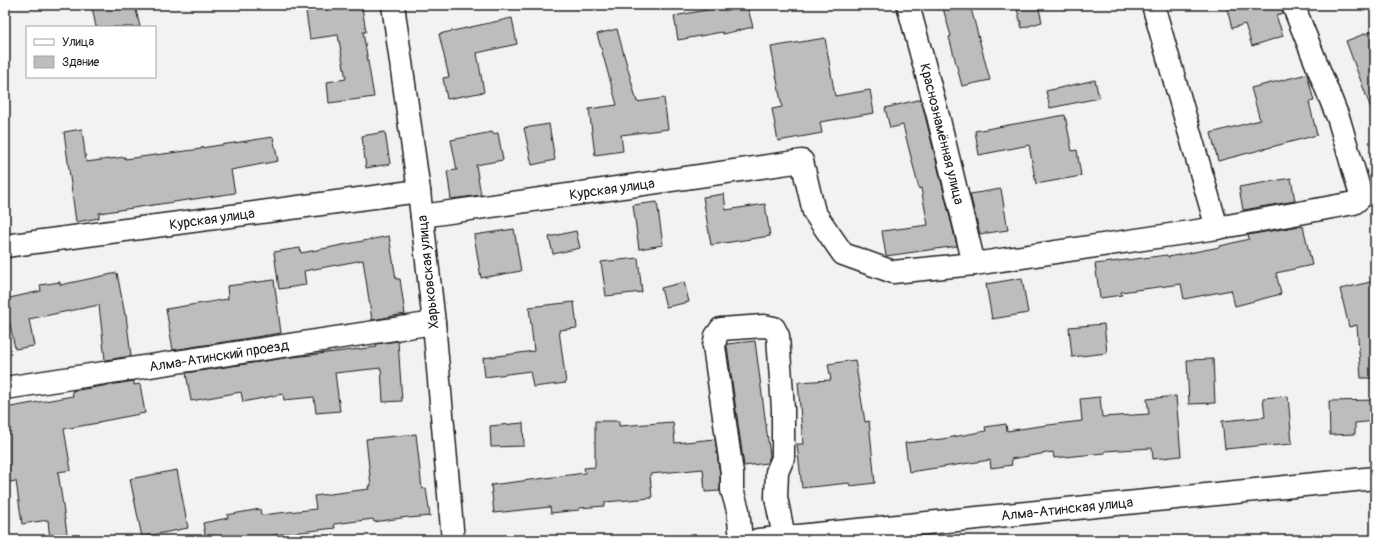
<svg xmlns="http://www.w3.org/2000/svg" width="1380" height="545" font-family="Pangolin,sans-serif">
  <style>
    .building { fill: #bdbdbd; stroke: #1c1c1c }
    .lines { fill: none; stroke-linecap: round; stroke-linejoin: round }
    .minor-casing { stroke: #1c1c1c; stroke-width: 25 }
    .major-casing { stroke: #1c1c1c; stroke-width: 25 }
    .minor { stroke: #fff; stroke-width: 22 }
    .major { stroke: #fff; stroke-width: 22 }
    .labels { text-anchor: middle; dominant-baseline: central; stroke-width: 3; stroke-linejoin: round; paint-order: stroke }
    .street-label { font-size: 14px; fill: #1c1c1c; stroke: #fff }
  </style>
  <rect width="100%" height="100%" fill="#f2f2f2"/>
  <filter id="ink" filterUnits="userSpaceOnUse"><feTurbulence type="fractalNoise" baseFrequency=".025" numOctaves="2"/><feDisplacementMap in="SourceGraphic" scale="8" xChannelSelector="R" yChannelSelector="G"/><feConvolveMatrix kernelMatrix="1 2 1 2 8 2 1 2 1" color-interpolation-filters="sRGB"/></filter>
  <g filter="url(#ink)">
    <g class="building">
      <path d="M 103,5 L 135,5 L 140,27 L 96,27 L 92,7 Z"/>
      <path d="M 305,5 L 338,5 L 338,10 L 362,7 L 366,32 L 363,32 L 374,97 L 329,103 L 327,82 L 346,79 L 338,35 L 310,39 Z"/>
      <path d="M 716,5 L 747,5 L 753,27 L 723,34 L 722,32 L 678,40 L 674,16 L 717,8 Z"/>
      <path d="M 942,5 L 970,5 L 990,80 L 962,86 L 949,37 L 951,36 Z"/>
      <path d="M 1016,5 L 1038,5 L 1042,22 L 1022,28 Z"/>
      <path d="M 1226,5 L 1281,5 L 1283,13 L 1276,15 L 1283,36 L 1252,46 L 1245,24 L 1232,28 Z"/>
      <path d="M 512,18 L 517,44 L 477,53 L 484,92 L 447,99 L 443,78 L 449,77 L 439,34 Z"/>
      <path d="M 617,29 L 637,102 L 664,98 L 668,129 L 621,135 L 623,151 L 595,155 L 589,109 L 617,105 L 597,34 Z"/>
      <path d="M 1375,30 L 1375,114 L 1373,114 L 1346,41 Z"/>
      <path d="M 825,38 L 835,96 L 870,90 L 874,113 L 820,122 L 822,133 L 778,141 L 772,109 L 782,107 L 771,47 Z"/>
      <path d="M 1307,74 L 1314,101 L 1309,102 L 1317,135 L 1218,161 L 1211,133 L 1260,120 L 1251,88 Z"/>
      <path d="M 1095,80 L 1099,98 L 1050,108 L 1046,91 Z"/>
      <path d="M 921,99 L 957,246 L 886,256 L 882,231 L 928,225 L 921,188 L 919,189 L 903,125 L 890,128 L 885,108 Z"/>
      <path d="M 1065,115 L 1072,151 L 1077,150 L 1081,176 L 1036,184 L 1029,145 L 979,155 L 975,131 Z"/>
      <path d="M 549,124 L 555,160 L 532,165 L 524,128 Z"/>
      <path d="M 82,129 L 86,162 L 125,157 L 125,159 L 201,149 L 201,148 L 273,137 L 278,161 L 231,170 L 235,193 L 99,213 L 99,218 L 76,222 L 64,132 Z"/>
      <path d="M 385,132 L 390,164 L 366,168 L 362,136 Z"/>
      <path d="M 492,132 L 493,134 L 498,133 L 503,160 L 476,165 L 481,195 L 451,199 L 447,171 L 457,170 L 451,140 Z"/>
      <path d="M 1291,178 L 1295,201 L 1243,210 L 1239,187 Z"/>
      <path d="M 1001,189 L 1008,230 L 980,234 L 970,194 Z"/>
      <path d="M 724,194 L 726,210 L 765,204 L 770,236 L 711,245 L 703,197 Z"/>
      <path d="M 657,202 L 663,245 L 639,249 L 633,205 Z"/>
      <path d="M 1300,226 L 1300,227 L 1303,226 L 1312,265 L 1276,273 L 1281,294 L 1235,306 L 1231,290 L 1184,299 L 1181,284 L 1121,292 L 1122,295 L 1100,298 L 1095,264 L 1167,255 L 1168,257 L 1220,247 L 1220,246 L 1249,239 L 1248,235 Z"/>
      <path d="M 514,229 L 521,271 L 481,278 L 474,235 Z"/>
      <path d="M 576,231 L 580,248 L 553,254 L 549,237 Z"/>
      <path d="M 389,236 L 396,279 L 400,279 L 405,314 L 372,320 L 363,260 L 304,271 L 306,285 L 279,289 L 274,252 L 300,248 L 301,253 Z"/>
      <path d="M 638,258 L 642,292 L 606,296 L 601,262 Z"/>
      <path d="M 117,273 L 125,315 L 126,315 L 131,356 L 105,360 L 99,305 L 29,319 L 34,346 L 15,349 L 5,299 L 41,291 L 40,285 L 60,282 L 60,285 Z"/>
      <path d="M 1022,278 L 1028,313 L 992,319 L 986,284 Z"/>
      <path d="M 274,280 L 281,333 L 173,350 L 166,309 L 228,299 L 227,286 Z"/>
      <path d="M 1375,281 L 1375,378 L 1361,378 L 1357,325 L 1349,327 L 1340,289 Z"/>
      <path d="M 684,282 L 689,302 L 666,307 L 661,288 Z"/>
      <path d="M 574,302 L 577,328 L 559,330 L 566,383 L 533,387 L 530,371 L 485,377 L 483,358 L 534,351 L 529,307 Z"/>
      <path d="M 1104,324 L 1107,353 L 1072,357 L 1069,327 Z"/>
      <path d="M 398,341 L 402,401 L 383,402 L 381,368 L 335,373 L 340,411 L 316,413 L 314,397 L 284,400 L 283,394 L 243,402 L 241,392 L 191,401 L 186,373 L 285,358 L 377,347 L 376,344 Z"/>
      <path d="M 755,341 L 770,456 L 767,463 L 744,466 L 727,346 L 727,344 Z"/>
      <path d="M 1213,359 L 1215,403 L 1189,404 L 1187,360 Z"/>
      <path d="M 855,360 L 865,422 L 869,421 L 875,483 L 850,486 L 849,483 L 802,488 L 797,444 L 803,444 L 798,382 L 831,380 L 828,364 Z"/>
      <path d="M 134,381 L 134,385 L 140,384 L 145,413 L 98,422 L 98,423 L 64,429 L 71,470 L 58,472 L 68,540 L 50,540 L 48,520 L 22,524 L 16,481 L 5,483 L 5,408 L 73,396 L 72,391 Z"/>
      <path d="M 1176,396 L 1181,456 L 1153,459 L 1152,448 L 1105,451 L 1105,453 L 1054,458 L 1053,452 L 1011,459 L 1012,465 L 991,468 L 990,460 L 909,472 L 905,443 L 942,439 L 986,431 L 985,427 L 1006,424 L 1007,431 L 1040,426 L 1082,421 L 1080,399 L 1100,397 L 1102,417 L 1149,414 L 1147,399 Z"/>
      <path d="M 1288,396 L 1292,444 L 1267,446 L 1267,445 L 1225,449 L 1222,421 L 1265,417 L 1263,398 Z"/>
      <path d="M 1375,400 L 1375,421 L 1355,423 L 1355,434 L 1330,435 L 1329,401 Z"/>
      <path d="M 595,421 L 619,421 L 619,426 L 673,422 L 675,443 L 715,439 L 720,474 L 720,491 L 705,492 L 703,469 L 650,474 L 652,498 L 605,502 L 605,506 L 579,508 L 579,510 L 551,513 L 550,507 L 494,513 L 491,485 L 585,473 L 584,468 L 595,467 Z"/>
      <path d="M 523,423 L 524,446 L 491,447 L 490,426 Z"/>
      <path d="M 416,434 L 422,489 L 426,488 L 430,516 L 409,518 L 408,517 L 374,522 L 373,519 L 334,524 L 335,528 L 275,535 L 249,540 L 206,540 L 203,523 L 228,518 L 227,515 L 260,509 L 261,515 L 316,509 L 314,496 L 369,489 L 368,486 L 371,486 L 366,439 Z"/>
      <path d="M 177,470 L 188,528 L 142,537 L 130,479 Z"/>
    </g>
    <g class="lines">
      <g class="minor-casing">
        <g id="minor">
          <path d="M 393,5 L 419,191 L 434,323 L 453,540"/>
          <path d="M 908,5 L 938,116 L 974,264"/>
          <path d="M 1153,5 L 1217,228"/>
          <path d="M 422,216 L 802,161 L 814,212 L 843,254 L 893,272 L 974,264 L 1217,228 L 1354,203 L 1360,198 L 1360,192 L 1339,120 L 1293,5"/>
          <path d="M 5,246 L 419,191"/>
          <path d="M 5,388 L 434,323"/>
          <path d="M 741,540 L 738,510 L 732,490 L 732,473 L 714,346 L 716,336 L 721,329 L 764,326 L 774,328 L 778,336 L 783,409 L 783,458 L 777,472 L 776,497 L 784,537"/>
        </g>
      </g>
      <g class="major-casing">
        <path id="major" d="M 758,540 L 1375,478"/>
      </g>
      <use href="#minor" class="minor"/>
      <use href="#major" class="major"/>
    </g>
  </g>
  <g class="labels">
    <g class="street-label">
      <text transform="translate(942 134) rotate(76)">Краснознамённая улица</text>
      <text transform="translate(612 189) rotate(-8)">Курская улица</text>
      <text transform="translate(212 219) rotate(-8)">Курская улица</text>
      <text transform="translate(428 272) rotate(-96)">Харьковская улица</text>
      <text transform="translate(219 356) rotate(-9)">Алма-Атинский проезд</text>
      <text transform="translate(1067 509) rotate(-6)">Алма-Атинская улица</text>
    </g>
  </g>
  <rect width="1380" height="545" fill="none" stroke="#fff" stroke-width="20"/>
  <rect x="10" y="10" width="1360" height="525" fill="none" stroke="#1c1c1c" stroke-width="1.5" filter="url(#ink)"/>
  <rect x="26" y="26" width="130" height="52" fill="#ffffff" stroke="#a4a4a4"/>
  <rect x="34" y="39" width="20" height="6" fill="#ffffff" stroke="#a4a4a4"/>
  <text x="62" y="46" font-size="12" fill="#1c1c1c">Улица</text>
  <rect x="34" y="56" width="20" height="12" fill="#bdbdbd" stroke="#a4a4a4"/>
  <text x="62" y="66" font-size="12" fill="#1c1c1c">Здание</text>
</svg>
